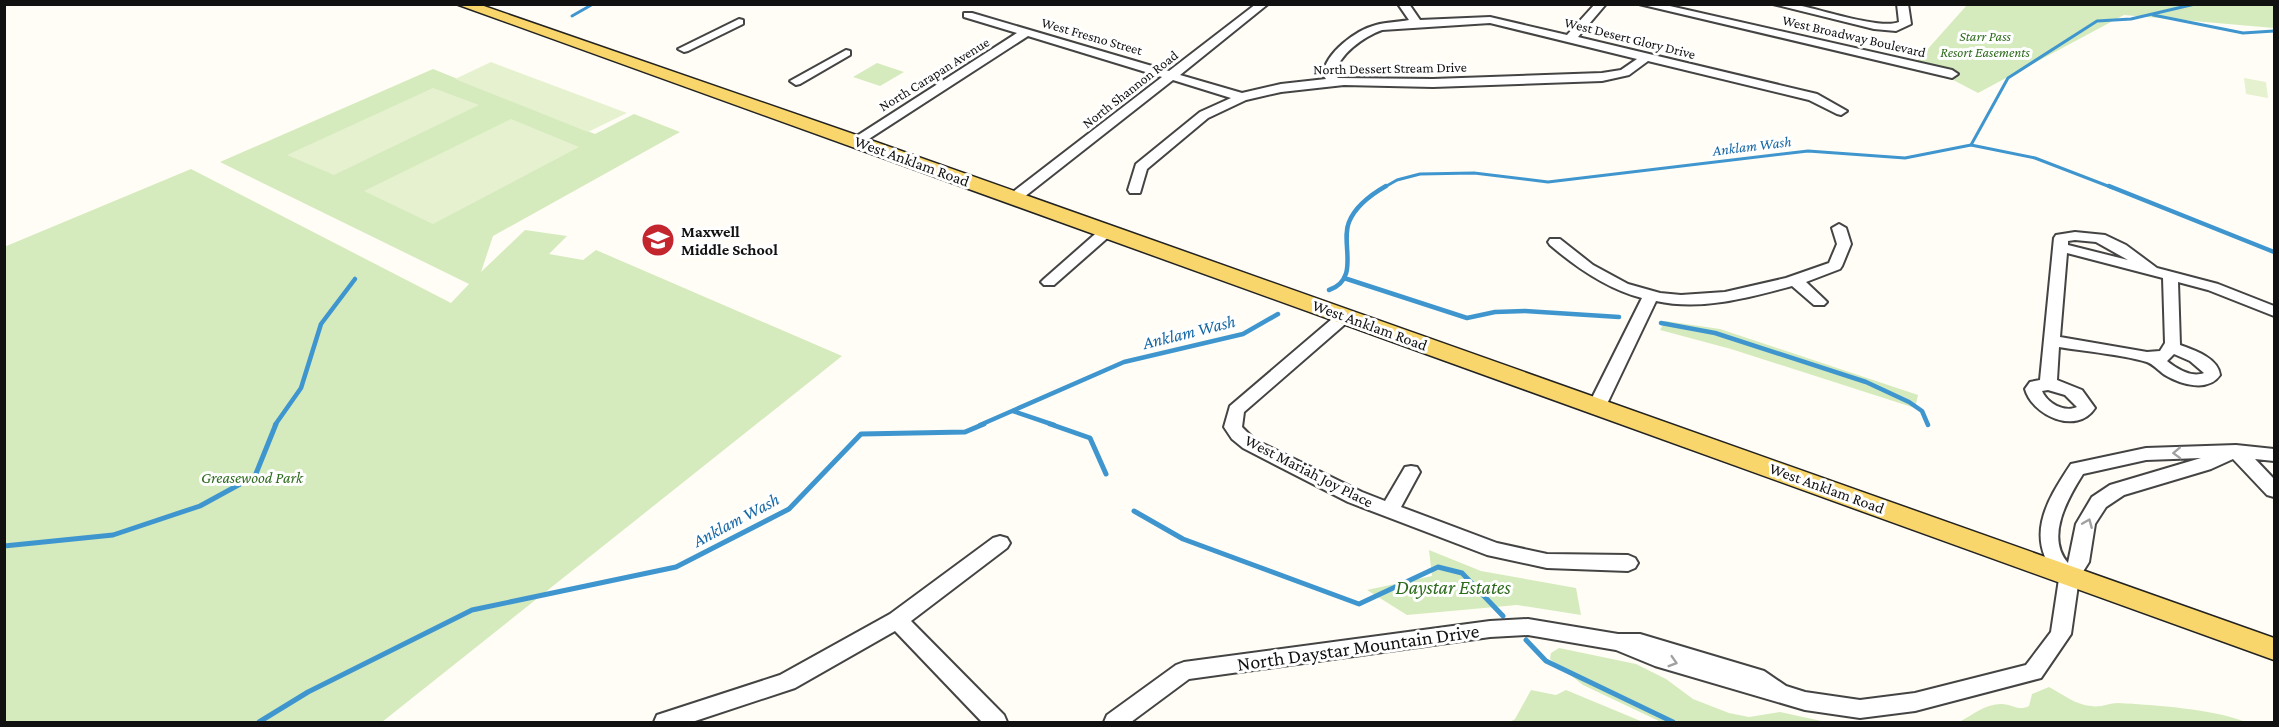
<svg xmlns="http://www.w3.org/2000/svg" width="2279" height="727" font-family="'Crimson Pro',serif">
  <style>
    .green { fill: #d5ebbd }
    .pitch { fill: #e6f2cf }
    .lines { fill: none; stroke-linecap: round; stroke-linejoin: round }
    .stream-far2 { stroke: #3f96cf; stroke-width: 3 }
    .stream-far1 { stroke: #3f96cf; stroke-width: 4.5 }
    .stream { stroke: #3f96cf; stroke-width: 5 }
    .minor-casing { stroke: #444; stroke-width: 4 }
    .major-casing { stroke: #222; stroke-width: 3 }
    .minor { fill: #fff; fill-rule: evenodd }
    .major { fill: #f9d66b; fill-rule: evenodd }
    .oneway { stroke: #a0a0a0 }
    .labels { text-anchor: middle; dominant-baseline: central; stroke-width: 6; stroke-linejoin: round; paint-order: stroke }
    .far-street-label { font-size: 14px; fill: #111; stroke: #fff }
    .far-park-label { font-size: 14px; font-style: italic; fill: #2f6b1f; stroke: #fff }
    .far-water-label { font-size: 15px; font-style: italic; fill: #1768a6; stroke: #fff }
    .street-label { font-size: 16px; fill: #111; stroke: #fff }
    .poi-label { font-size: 16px; font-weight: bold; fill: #111; stroke: #fff; text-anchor: start }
    .park-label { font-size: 16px; font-style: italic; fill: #2f6b1f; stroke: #fff }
    .water-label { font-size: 18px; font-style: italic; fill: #1768a6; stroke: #fff }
    .near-park-label { font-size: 20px; font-style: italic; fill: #2f6b1f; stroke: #fff }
    .near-street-label { font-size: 20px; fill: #111; stroke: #fff }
  </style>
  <rect width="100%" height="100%" fill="#fffdf5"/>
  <g class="green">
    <path d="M 1967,5 L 2274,5 L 2274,28 L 2124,15 L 1978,93 L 1917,61 Z"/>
    <path d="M 877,63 L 904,72 L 880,86 L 853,77 Z"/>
    <path d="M 433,69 L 595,134 L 634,114 L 680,132 L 493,236 L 481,272 L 525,230 L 567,236 L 549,254 L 583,260 L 596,250 L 842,356 L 382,722 L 5,722 L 4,247 L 191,169 L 451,303 L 469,284 L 220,162 Z"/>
    <path d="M 1665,321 L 1720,329 L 1918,395 L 1915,408 L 1731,349 L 1660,330 Z"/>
    <path d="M 1429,550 L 1481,571 L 1576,588 L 1581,615 L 1517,605 L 1407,615 L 1367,590 L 1432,576 Z"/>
    <path d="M 1559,648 L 1636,664 L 1666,679 L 1693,699 L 1729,713 L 1749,717 L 1780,712 L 1826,722 L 1661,722 L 1583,685 L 1550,659 L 1551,653 Z"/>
    <path d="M 2049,687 C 2062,694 2076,705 2091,706 C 2100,708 2109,703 2118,703 C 2156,705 2212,709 2246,722 L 1959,722 C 1973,715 1983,705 2000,704 C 2011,703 2018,712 2029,706 L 2032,694 Z"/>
    <path d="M 1531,690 L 1556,695 L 1566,690 L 1643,722 L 1510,722 L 1515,719 Z"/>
  </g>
  <g class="pitch">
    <path d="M 491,62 L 627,113 L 588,132 L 455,79 Z"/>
    <path d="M 2244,78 L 2266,82 L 2268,98 L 2246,94 Z"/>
    <path d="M 433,88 L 479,105 L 334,175 L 287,155 Z"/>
    <path d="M 511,119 L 579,147 L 433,224 L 364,191 Z"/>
  </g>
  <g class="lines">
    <g class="stream-far2">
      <path d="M 2153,15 L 2243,33 L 2274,31"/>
      <path d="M 572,16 L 593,4"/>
      <path d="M 1971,145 L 2035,158 L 2113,188"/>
      <path d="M 1383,188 L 1397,180 L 1420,174 L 1474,173 L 1548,182 L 1808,151 L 1905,158 L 1971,145 L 2008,78 L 2097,21 L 2131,19 L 2195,4"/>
    </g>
    <g class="stream-far1">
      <path d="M 2109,186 L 2274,252"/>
      <path d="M 1344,278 L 1467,318 L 1495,312 L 1525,311 L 1619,317"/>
      <path d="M 1329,290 C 1361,279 1340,243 1349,222 C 1355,207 1372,194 1386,186"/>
      <path d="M 1661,323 L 1715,333 L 1866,382 L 1909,402 L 1922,411 L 1928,425"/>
      <path d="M 1013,411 L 1054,425"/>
      <path d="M 275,425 L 301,388 L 321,324 L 355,279"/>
      <path d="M 980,425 L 1124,362 L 1243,334 L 1278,314"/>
    </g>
    <g class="stream">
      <path d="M 1050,424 L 1090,438 L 1106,474"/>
      <path d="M 1134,511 L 1183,539 L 1359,604 L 1438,567 L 1462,573 L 1503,616"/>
      <path d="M 4,546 L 113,535 L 200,506 L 255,476 L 276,424"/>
      <path d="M 1526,640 L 1546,661 L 1673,722"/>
      <path d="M 259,722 L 308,692 L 472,610 L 676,567 L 789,509 L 861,434 L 965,432 L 984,424"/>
    </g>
    <g class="minor-casing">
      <g id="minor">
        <path d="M 1256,4 L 1268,4 L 1180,75 L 1242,93 L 1281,84 L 1326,79 L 1323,75 C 1325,53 1356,30 1376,25 C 1387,22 1399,22 1409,20 L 1398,4 L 1409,4 L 1420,20 L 1490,17 L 1567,35 L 1595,4 L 1606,4 L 1578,37 L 1817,94 L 1847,111 L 1841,115 L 1837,114 L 1809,100 L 1648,61 L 1629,75 L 1602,81 L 1433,87 L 1344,85 L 1281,92 L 1246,100 L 1208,118 L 1147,169 L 1140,193 L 1130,193 L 1128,190 L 1136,164 L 1200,112 L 1231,98 L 1173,80 L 1019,201 L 1009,201 L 1007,198 L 1009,195 L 1162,77 L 1028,36 L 861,144 L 856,145 L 849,141 L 1017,33 L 964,17 L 964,13 L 972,13 L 1169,71 ZM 1490,23 L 1637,59 L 1621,70 L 1602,73 L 1433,79 L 1338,78 L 1335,75 C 1337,55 1365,36 1382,30 Z"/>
        <path d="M 1639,4 L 1661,4 L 1952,70 L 1958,74 L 1952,78 Z"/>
        <path d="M 1773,4 C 1781,4 1789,4 1797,5 C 1819,9 1881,30 1899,22 L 1897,4 L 1908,4 L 1911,24 L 1896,31 L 1874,29 Z"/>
        <path d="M 739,19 L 743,20 L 743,24 L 688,51 L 684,52 L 678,49 Z"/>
        <path d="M 846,50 L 850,51 L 850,55 L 800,84 L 796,85 L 790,81 Z"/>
        <path d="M 1839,224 L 1846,228 L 1851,244 L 1842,266 L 1840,269 L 1806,282 L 1824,299 L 1827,302 L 1824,305 L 1814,305 L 1792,286 C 1748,298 1701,311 1656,301 L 1606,406 L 1603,410 L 1591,410 L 1588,406 L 1642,298 C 1607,289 1577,268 1550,245 L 1548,242 L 1550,239 L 1560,239 L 1593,265 L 1628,284 L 1660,293 L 1681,295 L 1725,292 L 1786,278 L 1829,263 L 1837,244 L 1832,228 Z"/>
        <path d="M 1107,227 L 1112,228 L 1114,231 L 1112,234 L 1054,285 L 1044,285 L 1041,282 L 1044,279 L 1102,228 Z"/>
        <path d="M 2075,232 L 2105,235 L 2126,245 L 2157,268 L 2218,284 L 2274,306 L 2274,316 L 2208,290 L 2178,282 L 2180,345 C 2194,350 2218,358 2220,375 C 2208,393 2180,384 2165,375 C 2159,371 2153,364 2147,362 C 2119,354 2088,352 2059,347 L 2057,380 L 2082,390 L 2095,408 C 2077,436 2032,415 2025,389 L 2030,382 L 2040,380 L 2054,238 L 2056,235 ZM 2075,240 L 2096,242 L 2128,260 L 2068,245 L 2068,241 ZM 2067,253 L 2163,278 L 2165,343 L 2160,351 L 2147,352 L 2060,337 ZM 2174,354 L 2190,361 L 2204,373 C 2191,378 2177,369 2167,361 ZM 2048,390 L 2065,395 L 2077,407 C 2064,413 2047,403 2042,391 Z"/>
        <path d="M 1345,311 L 1351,313 L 1353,316 L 1351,319 L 1244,412 L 1242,427 L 1255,440 L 1362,492 L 1385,501 L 1405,467 L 1411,466 L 1417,467 L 1420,472 L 1401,507 L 1497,543 L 1547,554 L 1628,555 L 1635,558 L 1638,563 L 1635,568 L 1628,571 L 1547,568 L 1487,555 L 1348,502 L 1243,448 L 1232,439 L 1224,427 L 1230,406 L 1339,313 Z"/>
        <path d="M 2236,445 L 2274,449 L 2274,461 L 2255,459 L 2274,479 L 2274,497 L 2267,495 L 2233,459 L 2211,469 L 2124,495 L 2106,507 L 2095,524 L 2089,562 L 2079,578 L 2071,634 L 2041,678 L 1915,711 L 1860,718 L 1805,710 L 1655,666 L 1616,650 L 1528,635 L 1490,637 L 1189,679 L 1131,722 L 1104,722 L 1107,715 L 1176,665 L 1184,662 L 1490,621 L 1528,619 L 1618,634 L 1640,634 L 1764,671 L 1786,686 L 1805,692 L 1860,700 L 1915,693 L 2026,665 L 2051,632 L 2059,579 C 2024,539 2045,503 2071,464 L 2146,448 ZM 2201,458 L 2110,485 L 2092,497 L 2076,524 L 2068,563 C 2045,537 2068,498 2083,474 L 2146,460 Z"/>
        <path d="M 1000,536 L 1007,538 L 1010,543 L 1007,548 L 911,621 L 1004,715 L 1007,722 L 982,722 L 895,631 L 795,688 L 692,722 L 654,722 L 657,715 L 780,675 L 890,614 L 993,538 Z"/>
      </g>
    </g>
    <g class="major-casing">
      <path id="major" d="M 456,4 L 478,4 L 862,137 L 2274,638 L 2274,660 Z"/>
    </g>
    <use href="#minor" class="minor"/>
    <use href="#major" class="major"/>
  </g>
  <defs><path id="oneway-chevron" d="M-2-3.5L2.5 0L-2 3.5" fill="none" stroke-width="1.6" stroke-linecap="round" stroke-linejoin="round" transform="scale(1.5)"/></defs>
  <g class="oneway">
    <use href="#oneway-chevron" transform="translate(2177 453) rotate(178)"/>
    <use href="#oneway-chevron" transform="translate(2088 523) rotate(-67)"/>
    <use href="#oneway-chevron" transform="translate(1673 662) rotate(17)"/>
  </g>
  <defs>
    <g id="school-disc" transform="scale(1.725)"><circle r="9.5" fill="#c4262e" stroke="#fff"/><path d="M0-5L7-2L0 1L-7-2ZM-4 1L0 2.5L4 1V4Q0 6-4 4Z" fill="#fff"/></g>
  </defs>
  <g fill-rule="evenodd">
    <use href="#school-disc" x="658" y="240"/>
  </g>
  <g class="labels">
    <g class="far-street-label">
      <text transform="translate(1092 36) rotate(16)">West Fresno Street</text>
      <text transform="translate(1854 36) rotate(13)">West Broadway Boulevard</text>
      <text transform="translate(1630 38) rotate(14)">West Desert Glory Drive</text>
      <text transform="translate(1390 68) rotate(-1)">North Dessert Stream Drive</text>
      <text transform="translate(934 74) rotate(-32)">North Carapan Avenue</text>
      <text transform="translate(1130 89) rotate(-38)">North Shannon Road</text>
    </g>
    <g class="far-park-label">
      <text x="1985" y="36">Starr Pass<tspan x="1985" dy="16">Resort Easements</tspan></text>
    </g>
    <g class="far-water-label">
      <text transform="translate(1752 146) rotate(-7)">Anklam Wash</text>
    </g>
    <g class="street-label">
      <text transform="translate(912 161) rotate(20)">West Anklam Road</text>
      <text transform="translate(1370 325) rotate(20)">West Anklam Road</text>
      <text transform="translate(1309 471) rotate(27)">West Mariah Joy Place</text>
      <text transform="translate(1827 488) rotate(20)">West Anklam Road</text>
    </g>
    <g class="poi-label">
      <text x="681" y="231">Maxwell<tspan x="681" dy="18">Middle School</tspan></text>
    </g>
    <g class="park-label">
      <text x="252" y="477">Greasewood Park</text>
    </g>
    <g class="water-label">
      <text transform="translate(1189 332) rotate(-14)">Anklam Wash</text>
      <text transform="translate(736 520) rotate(-28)">Anklam Wash</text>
    </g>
    <g class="near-park-label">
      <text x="1453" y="587">Daystar Estates</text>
    </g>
    <g class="near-street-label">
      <text transform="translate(1358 647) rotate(-8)">North Daystar Mountain Drive</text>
    </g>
  </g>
  <rect width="2279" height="727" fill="none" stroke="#111111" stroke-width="12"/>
</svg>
